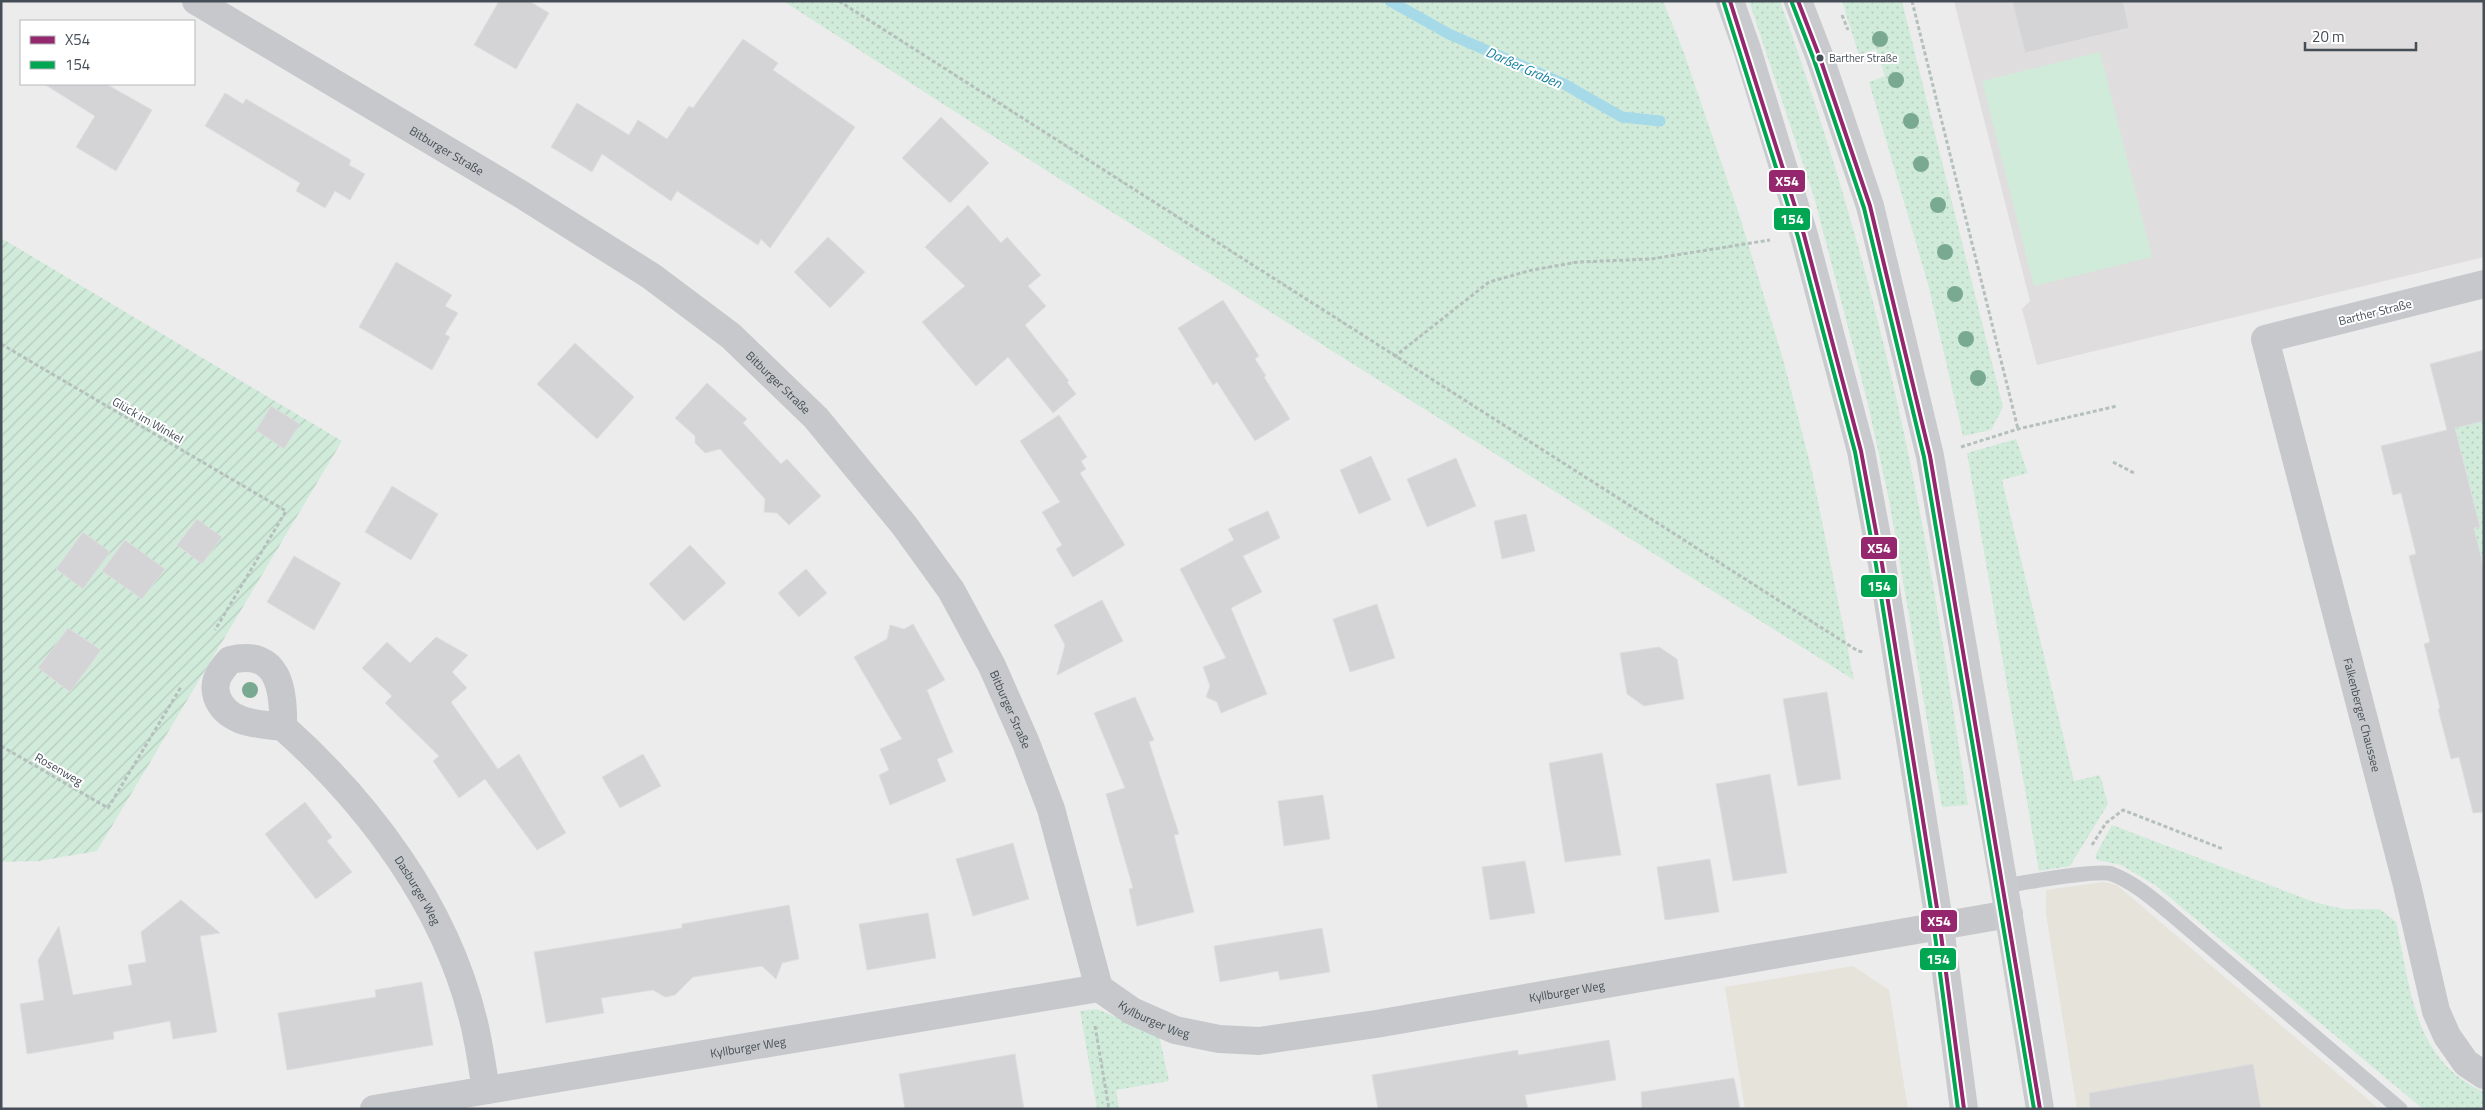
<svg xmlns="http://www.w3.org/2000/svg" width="2485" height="1110" font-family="'Titillium Web',sans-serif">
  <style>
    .commercial { fill: #e6e3db }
    .education { fill: #dfdddd }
    .grass { fill: url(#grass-dots) }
    .garden { fill: url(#garden-furrows) }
    .pitch { fill: #d1ebdb }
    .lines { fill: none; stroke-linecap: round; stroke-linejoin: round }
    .stream { stroke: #a7dae8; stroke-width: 11 }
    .building { fill: #d4d4d6; stroke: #dededf }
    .path { stroke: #b5c0bc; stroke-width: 3; stroke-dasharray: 4 2.5; stroke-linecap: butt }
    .service { stroke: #c6c8cb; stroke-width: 15 }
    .minor { stroke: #c6c8cb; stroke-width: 28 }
    .secondary { stroke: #c8cacd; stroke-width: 28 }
    .bus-1-casing { stroke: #fff; stroke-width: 8 }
    .bus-2-casing { stroke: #fff; stroke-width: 8 }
    .bus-1 { stroke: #95276e; stroke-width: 4 }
    .bus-2 { stroke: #00a651; stroke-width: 4 }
    .tree { fill: #7aa991 }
    .bus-dot { fill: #454e57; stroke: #fff; stroke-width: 2 }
    .labels { text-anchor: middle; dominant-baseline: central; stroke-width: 4; stroke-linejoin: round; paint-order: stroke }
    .bus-label { font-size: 11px; fill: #454e57; stroke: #fff; text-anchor: start }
    .street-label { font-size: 12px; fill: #454e57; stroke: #fff }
    .water-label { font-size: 14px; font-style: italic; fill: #137f9c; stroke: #fff }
    .line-badge { stroke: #fff; stroke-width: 2 }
    .badge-label { font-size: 14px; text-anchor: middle; font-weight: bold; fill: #fff }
  </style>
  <defs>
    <pattern id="grass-dots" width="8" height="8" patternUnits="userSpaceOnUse" patternTransform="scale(1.25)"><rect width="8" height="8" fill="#d1ebdb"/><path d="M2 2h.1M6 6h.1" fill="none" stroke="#b5cbbe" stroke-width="1.8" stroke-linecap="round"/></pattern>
    <pattern id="garden-furrows" width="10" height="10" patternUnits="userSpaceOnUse" patternTransform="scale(1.25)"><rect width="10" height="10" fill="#d1ebdb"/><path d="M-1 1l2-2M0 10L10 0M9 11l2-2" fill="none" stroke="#b5cbbe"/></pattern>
  </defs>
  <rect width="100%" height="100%" fill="#edecec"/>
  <g class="commercial">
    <path d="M 2104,882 L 2117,885 L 2379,1109 L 2077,1109 L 2046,914 L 2046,890 Z"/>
    <path d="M 1853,966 L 1889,990 L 1908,1109 L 1745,1109 L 1725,987 Z"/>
  </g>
  <path class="education" d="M 1954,1 L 2484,1 L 2484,257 L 2037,365 L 2022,309 L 2030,301 Z"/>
  <g class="grass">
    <path d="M 783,1 L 1663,1 L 1684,53 L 1740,217 L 1783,359 L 1811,467 L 1854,680 L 1061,180 Z"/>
    <path d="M 1749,1 L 1780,1 C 1838,163 1885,329 1917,497 C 1937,599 1952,702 1968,805 L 1942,807 L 1889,500 L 1867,400 L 1814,197 Z"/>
    <path d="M 1842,1 L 1902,1 L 2003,407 L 1991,430 L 1963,436 L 1928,284 L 1869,82 L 1885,76 L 1876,49 L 1859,55 Z"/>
    <path d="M 2484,421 L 2484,569 L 2474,528 L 2480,526 L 2455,428 Z"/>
    <path d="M 2016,439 L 2028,473 L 2002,480 L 2074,781 L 2100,775 L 2108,804 L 2070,866 L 2039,871 L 1967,453 Z"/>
    <path d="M 2112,825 L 2314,902 L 2343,909 L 2380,909 L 2396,922 C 2411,989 2413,1060 2484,1092 L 2484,1109 L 2423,1109 L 2155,885 L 2121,865 L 2097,860 L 2095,856 Z"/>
    <path d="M 1097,1009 L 1159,1035 L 1169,1081 L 1116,1090 L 1119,1109 L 1097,1109 L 1080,1011 Z"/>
  </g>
  <path class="garden" d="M 1,238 L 342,441 L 97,851 L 39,861 L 1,862 Z"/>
  <path class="pitch" d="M 2100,52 L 2152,257 L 2034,286 L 1982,81 Z"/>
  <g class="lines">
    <path class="stream" d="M 1390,1 L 1449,34 L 1564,84 L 1622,117 L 1660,121"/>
  </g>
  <g class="building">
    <path d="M 499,1 L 529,1 L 549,13 L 516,69 L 474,45 Z"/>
    <path d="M 2012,1 L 2123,1 L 2129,28 L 2025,53 Z"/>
    <path d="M 743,39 L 778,63 L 773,70 L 855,127 L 770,248 L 761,239 L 758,245 L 677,191 L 671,201 L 602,154 L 592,172 L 551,147 L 577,103 L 629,135 L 638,120 L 667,139 L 689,106 L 693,108 Z"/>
    <path d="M 44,84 L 106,84 L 152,110 L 116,171 L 76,147 L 95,116 Z"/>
    <path d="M 225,93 L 243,104 L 246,99 L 351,160 L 349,165 L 365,174 L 350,200 L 335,191 L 325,208 L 296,191 L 300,183 L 205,126 Z"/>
    <path d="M 941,117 L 989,163 L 950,203 L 902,158 Z"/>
    <path d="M 968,205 L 1001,243 L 1007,237 L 1041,275 L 1028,286 L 1046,306 L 1025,325 L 1069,381 L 1067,382 L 1076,394 L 1053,413 L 1008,357 L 976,386 L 922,322 L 965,286 L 925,247 Z"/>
    <path d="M 828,237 L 865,272 L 830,308 L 794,272 Z"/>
    <path d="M 396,262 L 452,295 L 445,306 L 458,313 L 445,334 L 450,337 L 432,370 L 359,327 Z"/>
    <path d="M 1223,300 L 1259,356 L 1255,359 L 1266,376 L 1264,377 L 1290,419 L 1255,441 L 1217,382 L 1213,385 L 1178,328 Z"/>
    <path d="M 575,343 L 634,397 L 597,439 L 537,384 Z"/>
    <path d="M 2484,350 L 2484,421 L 2455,428 L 2480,527 L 2474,528 L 2484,569 L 2484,812 L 2473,813 L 2459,757 L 2451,759 L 2438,709 L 2440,708 L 2424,644 L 2430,642 L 2409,556 L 2416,554 L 2401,493 L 2393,495 L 2381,446 L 2447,430 L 2430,364 Z"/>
    <path d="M 707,383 L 747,419 L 743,423 L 781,464 L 787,459 L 821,496 L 789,525 L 777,513 L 764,512 L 765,499 L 720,449 L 705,453 L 695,443 L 695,436 L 675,418 Z"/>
    <path d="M 271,406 L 300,424 L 284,449 L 256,430 Z"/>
    <path d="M 1059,415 L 1087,457 L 1081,461 L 1086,469 L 1080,473 L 1125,545 L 1073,577 L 1056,549 L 1062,545 L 1042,512 L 1060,502 L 1020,441 Z"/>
    <path d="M 1371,456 L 1391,500 L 1359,514 L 1340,470 Z"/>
    <path d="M 1456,458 L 1476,506 L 1427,527 L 1407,479 Z"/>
    <path d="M 392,486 L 438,514 L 411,560 L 365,532 Z"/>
    <path d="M 1268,511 L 1280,538 L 1243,556 L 1262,592 L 1231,608 L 1267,694 L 1221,713 L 1217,702 L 1206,697 L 1210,686 L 1203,667 L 1226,658 L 1180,569 L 1234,540 L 1228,529 Z"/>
    <path d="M 1526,514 L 1535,551 L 1502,559 L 1494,521 Z"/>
    <path d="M 197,519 L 222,537 L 202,564 L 177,545 Z"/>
    <path d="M 83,532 L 110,552 L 83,589 L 56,569 Z"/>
    <path d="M 125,540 L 165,569 L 142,599 L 102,571 Z"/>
    <path d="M 690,545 L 726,583 L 684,621 L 649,584 Z"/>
    <path d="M 294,556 L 341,583 L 314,630 L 267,602 Z"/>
    <path d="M 806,569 L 827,593 L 799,617 L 778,593 Z"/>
    <path d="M 1102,600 L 1123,641 L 1057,675 L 1065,645 L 1054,625 Z"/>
    <path d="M 1377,604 L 1395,658 L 1350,672 L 1333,619 Z"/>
    <path d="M 913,624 L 945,680 L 927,690 L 953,752 L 937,759 L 946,781 L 890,805 L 879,775 L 889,770 L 880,749 L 902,739 L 854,657 L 887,639 L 890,625 L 904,629 Z"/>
    <path d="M 68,628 L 101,650 L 70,692 L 38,668 Z"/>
    <path d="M 436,637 L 468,655 L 452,672 L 467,688 L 451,702 L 498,769 L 519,754 L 566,833 L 537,850 L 485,779 L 459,798 L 433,761 L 439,756 L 385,703 L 392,696 L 362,668 L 387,642 L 410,663 Z"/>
    <path d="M 1659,647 L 1677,659 L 1684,699 L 1644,706 L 1627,694 L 1620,653 Z"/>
    <path d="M 1827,692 L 1841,779 L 1798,786 L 1783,699 Z"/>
    <path d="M 1135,697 L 1154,740 L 1149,742 L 1179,834 L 1174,835 L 1194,912 L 1137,926 L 1129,889 L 1133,888 L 1106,794 L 1125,788 L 1094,713 Z"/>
    <path d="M 1602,753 L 1621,855 L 1565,862 L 1549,763 Z"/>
    <path d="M 643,754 L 661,786 L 620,808 L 602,777 Z"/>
    <path d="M 1770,774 L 1787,873 L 1733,881 L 1716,784 Z"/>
    <path d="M 1323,795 L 1330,839 L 1284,846 L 1278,801 Z"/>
    <path d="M 305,802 L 332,837 L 327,841 L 352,872 L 316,899 L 265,834 Z"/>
    <path d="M 1013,843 L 1029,899 L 973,916 L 956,859 Z"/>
    <path d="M 1710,859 L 1719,912 L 1665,920 L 1657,867 Z"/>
    <path d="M 1525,861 L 1535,913 L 1490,920 L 1482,867 Z"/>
    <path d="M 181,900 L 220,933 L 200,936 L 217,1032 L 173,1039 L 170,1021 L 113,1032 L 114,1039 L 27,1054 L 20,1004 L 44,1000 L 38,960 L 59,926 L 73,995 L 132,985 L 128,965 L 146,962 L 141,932 Z"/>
    <path d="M 789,905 L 799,959 L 782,963 L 776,979 L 762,966 L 693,977 L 675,995 L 665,997 L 653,990 L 601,998 L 604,1013 L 546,1023 L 534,952 L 682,928 L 682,924 Z"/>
    <path d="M 928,913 L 936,958 L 867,970 L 859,924 Z"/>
    <path d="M 1322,928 L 1330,972 L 1280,980 L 1278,971 L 1220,982 L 1214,946 Z"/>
    <path d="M 422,982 L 433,1045 L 287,1070 L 278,1013 L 376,997 L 375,990 Z"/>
    <path d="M 1609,1040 L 1616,1080 L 1525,1095 L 1528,1109 L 1378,1109 L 1372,1075 L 1518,1050 L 1518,1055 Z"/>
    <path d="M 1015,1054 L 1024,1109 L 905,1109 L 899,1074 Z"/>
    <path d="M 2253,1064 L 2261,1109 L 2090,1109 L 2089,1093 Z"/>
    <path d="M 1734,1078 L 1740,1109 L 1642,1109 L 1641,1092 Z"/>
  </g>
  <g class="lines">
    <g class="path">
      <path d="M 839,1 L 1858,651 L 1863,652"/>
      <path d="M 1912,1 L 2018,429"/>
      <path d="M 1842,15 L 1848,30"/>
      <path d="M 1,344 L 286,511 L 215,630"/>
      <path d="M 1394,357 L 1489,282 L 1532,270 L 1578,262 L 1651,259 L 1770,240"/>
      <path d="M 1961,447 L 2018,429 L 2117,406"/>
      <path d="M 2113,462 L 2134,473"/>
      <path d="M 1,746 L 108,808 L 181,687"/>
      <path d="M 2092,845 L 2106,823 L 2123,810 L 2223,849"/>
      <path d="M 1095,1026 L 1109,1109"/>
    </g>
    <path class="service" d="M 2004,886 C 2023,883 2098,869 2112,874 C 2133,882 2153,899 2170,913 L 2400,1109"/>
    <g class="minor">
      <path id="s1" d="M 196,1 L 519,193 L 651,276 L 731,336 L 816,418 L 904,525 L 951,590 L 992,666 L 1026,743 L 1051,809 L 1099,988"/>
      <path id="s2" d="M 2484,284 L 2265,339 L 2407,885 L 2436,1011 L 2447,1036 L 2466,1063 L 2484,1075"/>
      <path id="s3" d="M 283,727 C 259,724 227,724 217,697 C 212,681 220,671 230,660 C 279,648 284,690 283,727 C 369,804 445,905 473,1019 C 479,1042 482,1066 486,1090"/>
      <path id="s4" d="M 374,1109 L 1099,988 L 1132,1011 L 1175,1030 L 1219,1039 L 1259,1041 L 1376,1024 L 2009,914"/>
    </g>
    <g class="secondary">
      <path d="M 1730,1 L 1747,49 L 1804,235 L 1861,451 L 1882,564 L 1940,927 L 1964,1109"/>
      <path d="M 1798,1 L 1820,58 L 1870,206 L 1930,456 L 2004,886 L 2040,1109"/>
    </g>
    <g class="bus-1-casing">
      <g id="bus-1">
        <path d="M 1730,1 L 1804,235 L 1861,451 L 1882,564 L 1940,927 L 1964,1109"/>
        <path d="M 1798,1 L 1820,58 L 1870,206 L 1930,456 L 2040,1109"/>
      </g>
    </g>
    <g class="bus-2-casing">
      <g id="bus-2">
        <path d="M 1724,3 L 1798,237 L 1855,452 L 1876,565 L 1934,928 L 1958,1109"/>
        <path d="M 1792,3 L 1814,60 L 1864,208 L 1924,457 L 2034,1109"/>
      </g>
    </g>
    <use href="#bus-1" class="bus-1"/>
    <use href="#bus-2" class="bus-2"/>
  </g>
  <g class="tree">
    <circle cx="1880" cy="39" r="8"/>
    <circle cx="1896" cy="80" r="8"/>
    <circle cx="1911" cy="121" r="8"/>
    <circle cx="1921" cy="164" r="8"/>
    <circle cx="1938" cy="205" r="8"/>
    <circle cx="1945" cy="252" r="8"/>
    <circle cx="1955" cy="294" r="8"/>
    <circle cx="1966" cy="339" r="8"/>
    <circle cx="1978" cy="378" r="8"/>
    <circle cx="250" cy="690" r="8"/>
  </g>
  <circle class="bus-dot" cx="1820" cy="58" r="4.5"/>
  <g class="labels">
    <g class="bus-label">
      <text x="1829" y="58">Barther Straße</text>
    </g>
    <g class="street-label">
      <text stroke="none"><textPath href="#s1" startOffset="292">Bitburger Straße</textPath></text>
      <text transform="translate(2375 312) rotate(-14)">Barther Straße</text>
      <text stroke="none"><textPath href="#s1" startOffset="698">Bitburger Straße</textPath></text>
      <text transform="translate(148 420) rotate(30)">Glück im Winkel</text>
      <text stroke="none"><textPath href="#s1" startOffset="1102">Bitburger Straße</textPath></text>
      <text stroke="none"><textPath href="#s2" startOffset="614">Falkenberger Chaussee</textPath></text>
      <text transform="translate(59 769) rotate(30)">Rosenweg</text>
      <text stroke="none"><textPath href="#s3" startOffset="436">Dasburger Weg</textPath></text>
      <text stroke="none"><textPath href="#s4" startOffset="1219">Kyllburger Weg</textPath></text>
      <text stroke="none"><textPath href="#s4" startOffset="799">Kyllburger Weg</textPath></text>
      <text stroke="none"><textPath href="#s4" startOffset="379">Kyllburger Weg</textPath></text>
    </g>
    <g class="water-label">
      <text transform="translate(1524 67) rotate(24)">Darßer Graben</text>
    </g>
  </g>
  <g class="line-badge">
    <rect x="1768" y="169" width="38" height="24" rx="5" fill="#95276e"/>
    <rect x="1773" y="207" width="38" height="24" rx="5" fill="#00a651"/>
    <rect x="1860" y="536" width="38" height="24" rx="5" fill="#95276e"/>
    <rect x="1860" y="574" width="38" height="24" rx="5" fill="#00a651"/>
    <rect x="1920" y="909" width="38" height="24" rx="5" fill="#95276e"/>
    <rect x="1919" y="947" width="38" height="24" rx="5" fill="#00a651"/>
  </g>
  <g class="badge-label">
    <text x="1787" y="186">X54</text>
    <text x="1792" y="224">154</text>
    <text x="1879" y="553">X54</text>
    <text x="1879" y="591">154</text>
    <text x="1939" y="926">X54</text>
    <text x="1938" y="964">154</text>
  </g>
  <rect width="2485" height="1110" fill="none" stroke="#454e57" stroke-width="5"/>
  <rect x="20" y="20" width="175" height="65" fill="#ffffff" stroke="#b5b8bc"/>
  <rect x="30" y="36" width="25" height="8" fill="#95276e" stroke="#b5b8bc"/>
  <text x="65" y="45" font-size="15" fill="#454e57">X54</text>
  <rect x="30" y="61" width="25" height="8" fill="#00a651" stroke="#b5b8bc"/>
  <text x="65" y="70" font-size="15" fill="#454e57">154</text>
  <path d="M2305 42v8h111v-8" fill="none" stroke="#454e57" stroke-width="2.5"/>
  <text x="2312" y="42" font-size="15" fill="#454e57" stroke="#ffffff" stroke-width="4" paint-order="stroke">20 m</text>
</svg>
